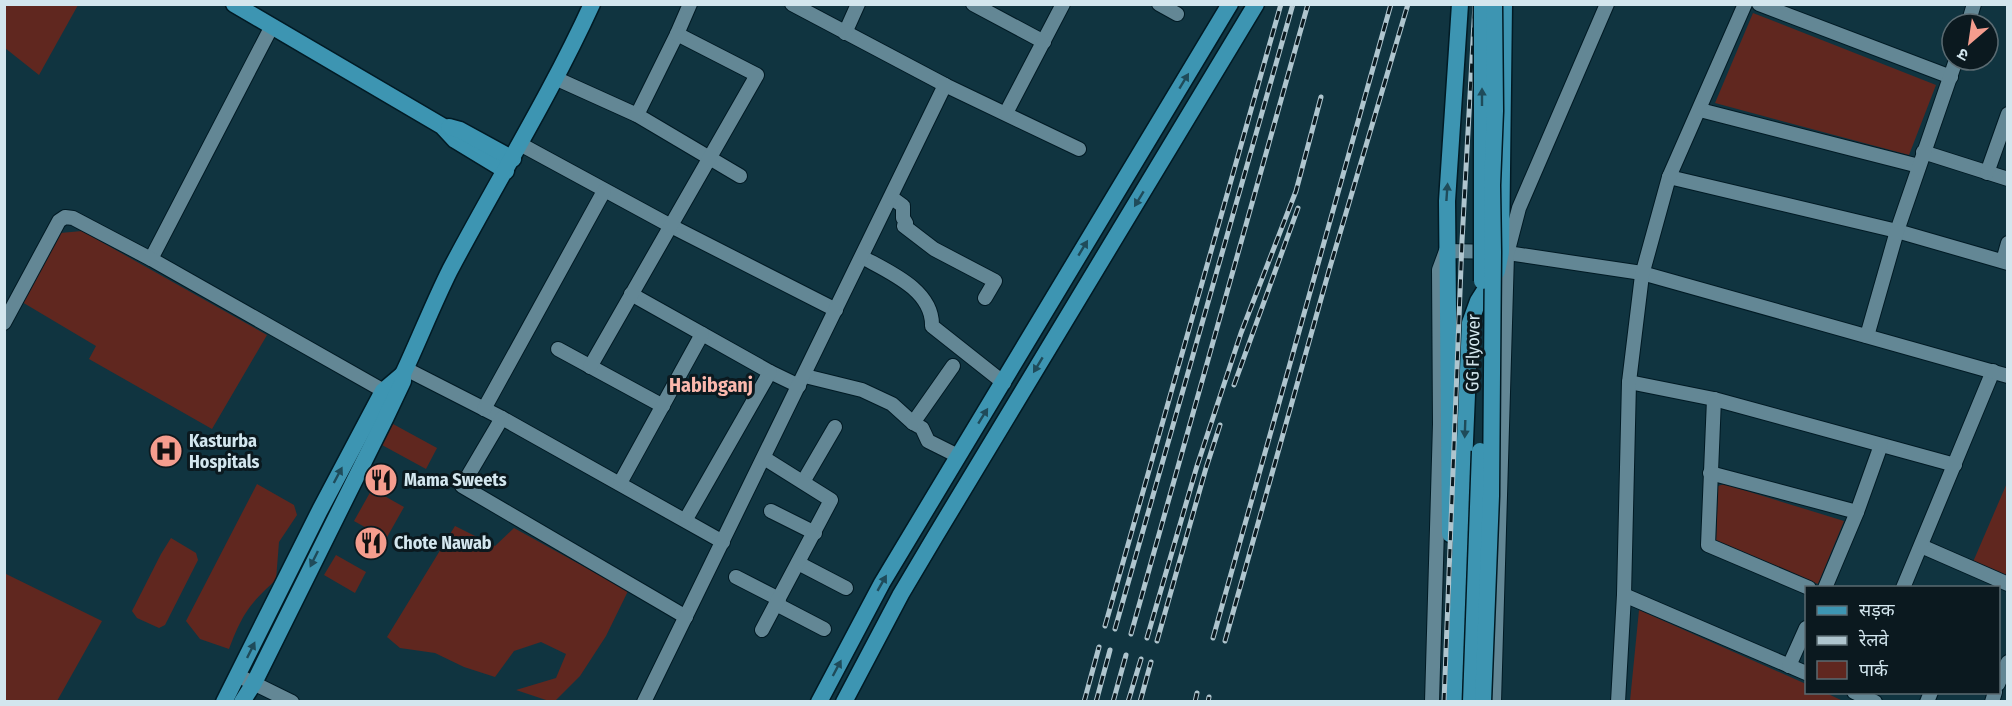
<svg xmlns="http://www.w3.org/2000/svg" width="2012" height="706" font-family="'Fira Sans Condensed','Noto Sans Devanagari',sans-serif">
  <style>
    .green { fill: #60271f }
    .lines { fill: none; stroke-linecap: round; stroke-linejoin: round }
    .minor-casing { stroke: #011a24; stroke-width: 16 }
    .major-casing { stroke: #011a24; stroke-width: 19 }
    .minor { stroke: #638795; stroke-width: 14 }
    .major { stroke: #3d95b2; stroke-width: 16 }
    .rail-casing { stroke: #afc5ce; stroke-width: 5 }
    .rail { stroke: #0b191f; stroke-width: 3; stroke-dasharray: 9; stroke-linecap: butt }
    .major-bridge-casing { stroke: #011a24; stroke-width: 19; stroke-linecap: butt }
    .major-bridge { stroke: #3d95b2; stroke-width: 16 }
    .oneway { fill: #1f4b5a }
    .labels { text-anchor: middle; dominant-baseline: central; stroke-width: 6; stroke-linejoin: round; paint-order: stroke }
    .street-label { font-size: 18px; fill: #d3e6ee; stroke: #0b191f }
    .poi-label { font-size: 18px; font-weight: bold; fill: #d3e6ee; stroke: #0b191f; text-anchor: start }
    .neighbourhood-label { font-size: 20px; font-weight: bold; fill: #fbb8ad; stroke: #0b191f }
  </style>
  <rect width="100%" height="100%" fill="#103440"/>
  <g class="green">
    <path d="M 4,5 L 78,5 L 39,75 L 5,48 Z"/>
    <path d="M 1753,13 L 1936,85 L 1909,155 L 1715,103 Z"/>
    <path d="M 82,231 L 267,335 L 212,429 L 89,359 L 96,346 L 22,302 L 60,233 Z"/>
    <path d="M 393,424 L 437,448 L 426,469 L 382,445 Z"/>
    <path d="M 2007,483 L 2007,577 L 1973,562 Z"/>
    <path d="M 257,484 L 294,505 L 297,515 L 279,542 L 276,580 C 249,604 242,615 229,649 L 200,639 L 186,621 Z"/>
    <path d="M 1724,484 L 1844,521 L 1818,584 L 1716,542 L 1718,486 Z"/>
    <path d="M 372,489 L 404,507 L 386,539 L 354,521 Z"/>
    <path d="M 455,526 L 495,546 L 514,528 L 628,591 L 606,636 L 580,676 L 555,701 L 549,701 L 516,690 L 556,678 L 566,654 L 541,642 L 514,651 L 495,677 L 464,667 L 435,653 L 400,648 L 387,637 Z"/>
    <path d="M 171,538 L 196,553 L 198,560 L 165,625 L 159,628 L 137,618 L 132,611 L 161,554 Z"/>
    <path d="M 336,555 L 366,572 L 355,593 L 324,575 Z"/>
    <path d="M 4,573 L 102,621 L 57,701 L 5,701 Z"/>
    <path d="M 1639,610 L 1806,684 L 1806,692 L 1826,693 L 1843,701 L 1630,701 Z"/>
  </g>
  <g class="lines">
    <g class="minor-casing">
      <g id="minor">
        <path d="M 792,4 L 947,86 L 1079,149"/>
        <path d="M 973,4 L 1044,42"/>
        <path d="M 1159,4 L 1177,14"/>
        <path d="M 1759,4 L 1951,77"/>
        <path d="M 1968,24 L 1974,4"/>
        <path d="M 845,33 L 858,4"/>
        <path d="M 555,78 L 637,115 L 740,176"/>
        <path d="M 1700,110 L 1919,166"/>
        <path d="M 1006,113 L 1063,4"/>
        <path d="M 637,115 L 677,34 L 690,4"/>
        <path d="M 520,144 L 671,226 L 836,310"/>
        <path d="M 1923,152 L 2008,179"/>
        <path d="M 1987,173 L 2008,114"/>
        <path d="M 1669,177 L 1897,231 L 2008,263"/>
        <path d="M 892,198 L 903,206 L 903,218 L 906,223 L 904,226 L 934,249 L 995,281 L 985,298"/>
        <path d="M 862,257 C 889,272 933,290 932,326 L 1004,383"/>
        <path d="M 151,259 L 272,26"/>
        <path d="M 2003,261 L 2008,243"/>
        <path d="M 631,294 L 770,372 L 799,386"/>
        <path d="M 4,323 L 59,221 L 65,217 L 73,218 L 151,259 L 391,395"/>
        <path d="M 1867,336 L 1897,231 L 1956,60"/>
        <path d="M 558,349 L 663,406"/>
        <path d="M 590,367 L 757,75 L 677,34"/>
        <path d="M 406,369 L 502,418 L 723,542"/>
        <path d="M 805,376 L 862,390 L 892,404 L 913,423 L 922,428 L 928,441 L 958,456"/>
        <path d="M 1629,382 L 1714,399 L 1955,465"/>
        <path d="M 1714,399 L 1708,545 L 1809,588"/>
        <path d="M 484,409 L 604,191"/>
        <path d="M 502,418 L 462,486 L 686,617"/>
        <path d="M 913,423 L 953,366"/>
        <path d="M 1710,473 L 1857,512"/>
        <path d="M 803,482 L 835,427"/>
        <path d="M 620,483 L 702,334"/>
        <path d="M 771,511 L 815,533"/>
        <path d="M 686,519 L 770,372"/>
        <path d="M 1921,546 L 2008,584"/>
        <path d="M 798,563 L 846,588"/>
        <path d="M 736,577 L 779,599"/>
        <path d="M 1825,588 L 1857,512 L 1881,445"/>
        <path d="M 1903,588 L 1993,371"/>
        <path d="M 1624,595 L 1806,673"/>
        <path d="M 776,604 L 824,629"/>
        <path d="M 762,630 L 831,500 L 764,458"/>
        <path d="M 1789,666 L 1806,628"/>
        <path d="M 245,679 L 292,702"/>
        <path d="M 1998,684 L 2008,662"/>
        <path d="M 1854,692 L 1875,702"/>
        <path d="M 644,702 L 945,85"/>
        <path d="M 1432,702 L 1440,424 L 1439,270 L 1446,251 L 1501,252 L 1642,273 L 2008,376"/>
        <path d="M 1494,702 L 1507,254 L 1519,208 L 1607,4"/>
        <path d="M 1618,702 L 1624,595 L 1629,382 L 1642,275 L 1669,177 L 1745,4"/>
        <path d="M 1927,702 L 1931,692"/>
        <path d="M 1992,702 L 1995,692"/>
      </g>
    </g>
    <g class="major-casing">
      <g id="major">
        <path d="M 234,4 L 442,126 L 455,140 L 506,171"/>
        <path d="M 449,127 L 460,130 L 513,159"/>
        <path d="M 1450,534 L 1447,201 L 1460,4"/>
        <path d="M 224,702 L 320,510 L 383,391 L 403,374"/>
        <path d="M 242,702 L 254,683 L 386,417 L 403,381 L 403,374 C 419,340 433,304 450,270 C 497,181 550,96 592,4"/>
        <path d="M 819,702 L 882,583 L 1230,4"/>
        <path d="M 844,702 L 901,594 L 936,535 L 1256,4"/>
        <path d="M 1454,702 L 1470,323 L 1478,301 L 1497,271 L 1501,252 L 1504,4"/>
      </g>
    </g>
    <use href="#minor" class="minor"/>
    <use href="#major" class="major"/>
    <g class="rail-casing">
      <g id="rail">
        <path d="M 1234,385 L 1298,208"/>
        <path d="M 1105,626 L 1281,4"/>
        <path d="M 1115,629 L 1293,4"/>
        <path d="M 1131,634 L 1308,4"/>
        <path d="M 1147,638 L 1197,466 L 1241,333 L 1296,191 L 1321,97"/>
        <path d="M 1213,638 L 1391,4"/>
        <path d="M 1157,641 L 1206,468 L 1220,425"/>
        <path d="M 1225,641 L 1330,267 L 1408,4"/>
        <path d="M 1084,702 L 1099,647"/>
        <path d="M 1096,702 L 1110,650"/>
        <path d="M 1113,702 L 1126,655"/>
        <path d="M 1128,702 L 1141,659"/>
        <path d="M 1140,702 L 1151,662"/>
        <path d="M 1195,702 L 1197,693"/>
        <path d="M 1208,702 L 1209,697"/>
        <path d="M 1444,702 L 1462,241 L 1475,4"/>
      </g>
    </g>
    <use href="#rail" class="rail"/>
    <g class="major-bridge-casing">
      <g id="major-bridge">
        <path d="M 1482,281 L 1482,4"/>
        <path d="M 1471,702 L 1480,451"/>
        <path d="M 1483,702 L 1491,496 L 1493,252 L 1492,185 L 1495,111 L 1494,4"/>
      </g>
    </g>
    <use href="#major-bridge" class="major-bridge"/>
  </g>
  <defs><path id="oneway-solid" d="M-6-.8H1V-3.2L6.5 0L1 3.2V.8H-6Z" transform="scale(1.5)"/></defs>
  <g class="oneway">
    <use href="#oneway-solid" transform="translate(1184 81) rotate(-59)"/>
    <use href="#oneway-solid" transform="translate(1482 97) rotate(-90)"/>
    <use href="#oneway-solid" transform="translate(1447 192) rotate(-86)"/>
    <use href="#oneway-solid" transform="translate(1139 199) rotate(121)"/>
    <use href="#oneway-solid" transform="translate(1083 248) rotate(-59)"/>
    <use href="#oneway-solid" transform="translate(1038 365) rotate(121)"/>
    <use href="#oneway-solid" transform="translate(983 416) rotate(-58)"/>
    <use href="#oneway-solid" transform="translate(1465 429) rotate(92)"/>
    <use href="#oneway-solid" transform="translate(338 475) rotate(-62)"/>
    <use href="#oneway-solid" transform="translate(314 559) rotate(116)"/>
    <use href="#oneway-solid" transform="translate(882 583) rotate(-60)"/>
    <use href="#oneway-solid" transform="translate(251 650) rotate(-64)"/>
    <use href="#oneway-solid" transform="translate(837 668) rotate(-62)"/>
  </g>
  <defs>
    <g id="hospital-disc" transform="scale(1.725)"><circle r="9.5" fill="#f59d8e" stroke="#0b191f"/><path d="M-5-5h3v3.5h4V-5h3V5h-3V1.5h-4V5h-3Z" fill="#111"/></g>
    <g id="restaurant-disc" transform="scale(1.725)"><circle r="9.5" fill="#f59d8e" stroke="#0b191f"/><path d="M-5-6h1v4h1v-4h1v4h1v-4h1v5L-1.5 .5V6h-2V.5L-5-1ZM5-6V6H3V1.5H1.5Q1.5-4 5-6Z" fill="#111"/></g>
  </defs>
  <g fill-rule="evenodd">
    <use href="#hospital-disc" x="166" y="451"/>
    <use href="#restaurant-disc" x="381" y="480"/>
    <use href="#restaurant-disc" x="371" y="543"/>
  </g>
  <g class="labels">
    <g class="street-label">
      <text transform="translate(1473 353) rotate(-89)">GG Flyover</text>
    </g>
    <g class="poi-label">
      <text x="189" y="441">Kasturba<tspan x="189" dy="21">Hospitals</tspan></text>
      <text x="404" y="480">Mama Sweets</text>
      <text x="394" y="543">Chote Nawab</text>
    </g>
    <g class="neighbourhood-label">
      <text x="711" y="385">Habibganj</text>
    </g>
  </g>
  <rect width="2012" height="706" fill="none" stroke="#d3e6ee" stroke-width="12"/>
  <rect x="1805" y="586" width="195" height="108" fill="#0b191f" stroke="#5b6b72" stroke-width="1.5"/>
  <rect x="1817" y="606" width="30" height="9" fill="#3d95b2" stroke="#5b6b72" stroke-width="1.5"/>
  <text x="1859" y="616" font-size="18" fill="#d3e6ee">सड़क</text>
  <rect x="1817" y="636" width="30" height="9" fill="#afc5ce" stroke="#5b6b72" stroke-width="1.5"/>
  <text x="1859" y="646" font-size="18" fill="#d3e6ee">रेलवे</text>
  <rect x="1817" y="661" width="30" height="18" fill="#60271f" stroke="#5b6b72" stroke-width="1.5"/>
  <text x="1859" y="676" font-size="18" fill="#d3e6ee">पार्क</text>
  <g transform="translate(1970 42) rotate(209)"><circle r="28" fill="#0b191f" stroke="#5b6b72" stroke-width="1.5"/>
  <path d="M0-4.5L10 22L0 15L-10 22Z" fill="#f59d8e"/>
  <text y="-9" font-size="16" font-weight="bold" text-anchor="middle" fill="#d3e6ee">उ</text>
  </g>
</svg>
